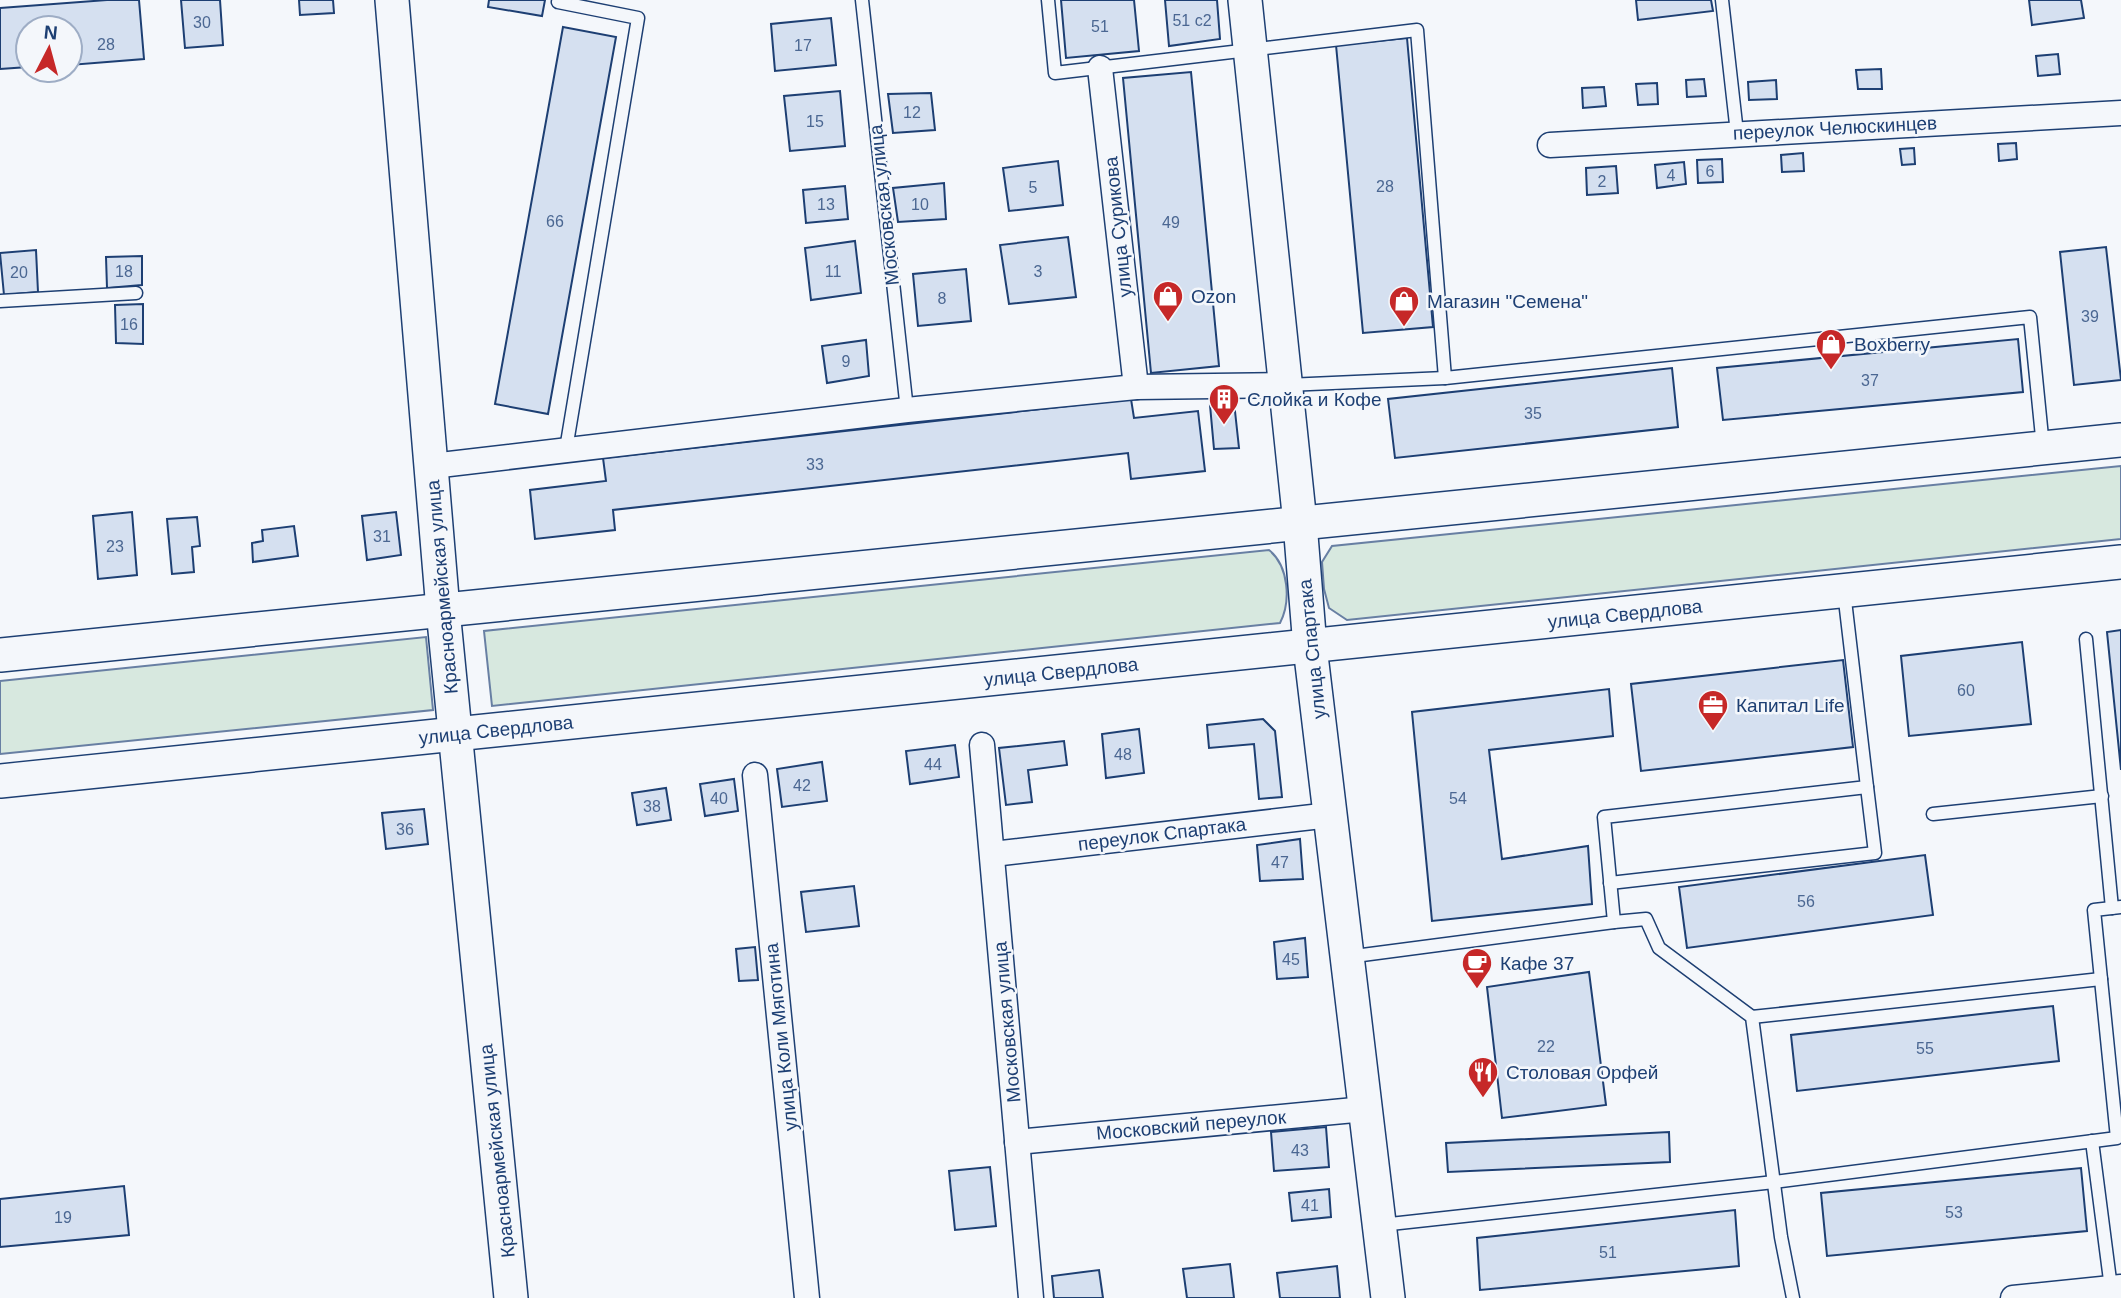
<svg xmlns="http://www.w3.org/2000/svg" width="2121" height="1298" font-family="Arial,sans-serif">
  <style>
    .green { fill: #d7e8df; stroke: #687fa3; stroke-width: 2 }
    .building { fill: #d5e0f0; stroke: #1d3f73; stroke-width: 2 }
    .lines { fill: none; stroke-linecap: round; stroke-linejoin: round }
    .lane-casing { stroke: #1d3f73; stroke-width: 15 }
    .street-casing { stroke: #1d3f73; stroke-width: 27 }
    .secondary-casing { stroke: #1d3f73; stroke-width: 36 }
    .lane { stroke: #f4f7fb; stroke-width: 12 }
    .street { stroke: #f4f7fb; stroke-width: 24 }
    .secondary { stroke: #f4f7fb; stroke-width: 33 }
    .labels { text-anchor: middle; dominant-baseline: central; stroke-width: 5; stroke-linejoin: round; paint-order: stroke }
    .number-label { font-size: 16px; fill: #4b6792 }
    .street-label { font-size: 19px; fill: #1d3f73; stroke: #f4f7fb }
    .poi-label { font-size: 19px; fill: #1d3f73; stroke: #f4f7fb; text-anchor: start }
  </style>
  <rect width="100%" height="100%" fill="#f4f7fb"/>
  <g class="green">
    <path d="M 2121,466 L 2121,539 L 1347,620 L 1329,608 L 1324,589 L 1322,562 L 1332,546 Z"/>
    <path d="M 1269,550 C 1289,566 1291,602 1280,623 L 492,706 L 484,631 Z"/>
    <path d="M 426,637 L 433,710 L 0,754 L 0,681 Z"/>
  </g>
  <g class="building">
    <path d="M 107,0 L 139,0 L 144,59 L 70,65 L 70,28 L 28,28 L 28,67 L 0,69 L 0,8 Z"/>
    <path d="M 181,0 L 220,0 L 223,45 L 185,48 Z"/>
    <path d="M 299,0 L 333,0 L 334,13 L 300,15 Z"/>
    <path d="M 489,0 L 545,0 L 542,16 L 488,7 Z"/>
    <path d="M 1061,0 L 1134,0 L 1139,51 L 1066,58 Z"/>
    <path d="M 1165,0 L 1217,0 L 1220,39 L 1169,46 Z"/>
    <path d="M 1636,0 L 1711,0 L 1713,11 L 1638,20 Z"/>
    <path d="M 2029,0 L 2081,0 L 2084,18 L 2032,25 Z"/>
    <path d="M 831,18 L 836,65 L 775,71 L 771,24 Z"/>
    <path d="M 563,27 L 616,37 L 548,414 L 495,404 Z"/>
    <path d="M 1407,38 L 1433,327 L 1363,333 L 1336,45 Z"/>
    <path d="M 2058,54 L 2060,74 L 2038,76 L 2036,56 Z"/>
    <path d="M 1881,69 L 1882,89 L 1858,89 L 1856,70 Z"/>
    <path d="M 1191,72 L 1219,366 L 1151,373 L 1123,78 Z"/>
    <path d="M 1704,79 L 1706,96 L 1687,97 L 1686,80 Z"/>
    <path d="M 1776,80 L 1777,99 L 1749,100 L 1748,82 Z"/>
    <path d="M 1657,83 L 1658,104 L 1638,105 L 1636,84 Z"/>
    <path d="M 1604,87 L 1606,106 L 1583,108 L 1582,88 Z"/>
    <path d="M 840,91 L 845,146 L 790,151 L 784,96 Z"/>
    <path d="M 931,93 L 935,130 L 893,133 L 888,94 Z"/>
    <path d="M 2016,143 L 2017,159 L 1999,161 L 1998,144 Z"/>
    <path d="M 1914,148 L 1915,164 L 1902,165 L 1900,149 Z"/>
    <path d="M 1803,153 L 1804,171 L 1782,172 L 1781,155 Z"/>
    <path d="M 1722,159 L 1723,182 L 1698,183 L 1697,160 Z"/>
    <path d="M 1058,161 L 1063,205 L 1009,211 L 1003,168 Z"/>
    <path d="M 1684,162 L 1686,184 L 1657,188 L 1655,165 Z"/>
    <path d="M 1616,166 L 1618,193 L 1587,195 L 1586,168 Z"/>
    <path d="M 944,183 L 946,219 L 898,222 L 893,188 Z"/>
    <path d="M 845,186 L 848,219 L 806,223 L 803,190 Z"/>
    <path d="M 1068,237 L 1076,297 L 1009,304 L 1000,245 Z"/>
    <path d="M 855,241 L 861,293 L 811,300 L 805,248 Z"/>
    <path d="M 2106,247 L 2121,380 L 2074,385 L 2060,252 Z"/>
    <path d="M 36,250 L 38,292 L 4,295 L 0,253 Z"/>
    <path d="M 142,256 L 142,285 L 107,288 L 106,257 Z"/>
    <path d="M 966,269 L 971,321 L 918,326 L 913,274 Z"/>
    <path d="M 143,304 L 143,344 L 116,343 L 115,305 Z"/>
    <path d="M 2018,339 L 2023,392 L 1723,420 L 1717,368 Z"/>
    <path d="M 866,340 L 869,376 L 827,383 L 822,346 Z"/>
    <path d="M 1672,368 L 1678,427 L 1395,458 L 1388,399 Z"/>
    <path d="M 1131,399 L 1134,418 L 1198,411 L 1205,471 L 1131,479 L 1128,453 L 613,510 L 615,530 L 535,539 L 530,490 L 606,481 L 603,458 Z"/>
    <path d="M 1234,402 L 1239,448 L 1214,449 L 1210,405 Z"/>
    <path d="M 132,512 L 137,575 L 98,579 L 93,516 Z"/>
    <path d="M 396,512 L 401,555 L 367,560 L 362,516 Z"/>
    <path d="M 197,517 L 200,546 L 192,547 L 194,572 L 172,574 L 167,519 Z"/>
    <path d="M 294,526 L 298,556 L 253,562 L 252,543 L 263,541 L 262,530 Z"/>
    <path d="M 2121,630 L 2121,770 L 2107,632 Z"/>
    <path d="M 2022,642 L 2031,724 L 1909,736 L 1901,656 Z"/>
    <path d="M 1843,660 L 1853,747 L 1641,771 L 1631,684 Z"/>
    <path d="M 1609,689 L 1613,736 L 1489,750 L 1502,859 L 1588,846 L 1592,904 L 1432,921 L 1412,712 Z"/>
    <path d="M 1263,719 L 1275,731 L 1282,797 L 1259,799 L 1254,744 L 1209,748 L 1207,725 Z"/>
    <path d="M 1139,729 L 1144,773 L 1106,778 L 1102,734 Z"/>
    <path d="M 1064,741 L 1067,765 L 1028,770 L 1032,802 L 1006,805 L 999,748 Z"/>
    <path d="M 955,745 L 959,777 L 910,784 L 906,751 Z"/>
    <path d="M 822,762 L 827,801 L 782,807 L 777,769 Z"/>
    <path d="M 734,779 L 738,811 L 705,816 L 700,784 Z"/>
    <path d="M 666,788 L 671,820 L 637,825 L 632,793 Z"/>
    <path d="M 424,809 L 428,844 L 386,849 L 382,813 Z"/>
    <path d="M 1300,839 L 1303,879 L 1260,881 L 1257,845 Z"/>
    <path d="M 1925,855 L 1933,915 L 1687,948 L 1679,887 Z"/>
    <path d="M 854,886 L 859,926 L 806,932 L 801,892 Z"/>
    <path d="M 1305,938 L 1308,977 L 1277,979 L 1274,942 Z"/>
    <path d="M 755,947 L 758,980 L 739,981 L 736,949 Z"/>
    <path d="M 1589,972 L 1606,1105 L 1502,1118 L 1487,987 Z"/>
    <path d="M 2053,1006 L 2059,1061 L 1797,1091 L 1791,1035 Z"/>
    <path d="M 1326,1127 L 1329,1167 L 1274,1171 L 1271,1132 Z"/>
    <path d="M 1669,1132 L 1670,1162 L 1448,1172 L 1446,1143 Z"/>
    <path d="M 990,1167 L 996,1226 L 955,1230 L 949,1171 Z"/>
    <path d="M 2081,1168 L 2087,1231 L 1827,1256 L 1821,1193 Z"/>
    <path d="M 124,1186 L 129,1235 L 0,1247 L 0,1199 Z"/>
    <path d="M 1329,1189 L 1331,1217 L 1292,1221 L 1289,1193 Z"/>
    <path d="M 1735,1210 L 1739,1266 L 1480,1290 L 1477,1238 Z"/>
    <path d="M 1230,1264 L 1234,1298 L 1187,1298 L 1183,1269 Z"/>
    <path d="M 1337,1266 L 1340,1298 L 1280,1298 L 1277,1273 Z"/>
    <path d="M 1099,1270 L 1103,1298 L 1054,1298 L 1052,1276 Z"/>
  </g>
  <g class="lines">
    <g class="lane-casing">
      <g id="lane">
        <path d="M 559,0 L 558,2 L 638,18 L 566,449"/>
        <path d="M 862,0 L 907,410"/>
        <path d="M 1048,0 L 1055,73 L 1417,30 L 1445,378"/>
        <path d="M 1722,0 L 1737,133"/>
        <path d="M 0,301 L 136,293"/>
        <path d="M 1287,385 L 1445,378 L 2030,317 L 2043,447"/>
        <path d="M 2086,639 L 2112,908"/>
        <path d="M 1933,814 L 2102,796"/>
        <path d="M 1610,883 L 1875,853 L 1867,787"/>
        <path d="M 1614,922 L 1646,919 L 1659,948 L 1752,1017 L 1781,1237 L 1793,1298"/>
        <path d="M 1347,957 L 1614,922 L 1604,817 L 1867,787 L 1844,592"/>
        <path d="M 1752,1017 L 2101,979"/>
        <path d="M 2092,1141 L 2111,1288"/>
        <path d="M 1381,1225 L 1774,1182 L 2117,1138 L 2094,910 L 2121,907"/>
      </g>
    </g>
    <g class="street-casing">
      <g id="street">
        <path d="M 1100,68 L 1136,387"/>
        <path d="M 1550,145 L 2121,113"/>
        <path d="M 432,466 L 907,410 L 1136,387 L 1285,385"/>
        <path d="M 982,745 L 1031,1298"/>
        <path d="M 755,775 L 807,1298"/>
        <path d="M 993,854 L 1330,815"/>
        <path d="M 1017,1142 L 1365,1109"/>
        <path d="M 2013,1298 L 2121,1287"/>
      </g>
    </g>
    <g class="secondary-casing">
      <g id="secondary">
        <path d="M 392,0 L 443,610 L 511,1298"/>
        <path d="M 1245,0 L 1300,523 L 1310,647 L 1388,1298"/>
        <path d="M 0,655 L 2121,440"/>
        <path d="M 0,781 L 2121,562"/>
      </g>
    </g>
    <use href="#lane" class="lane"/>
    <use href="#street" class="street"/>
    <use href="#secondary" class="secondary"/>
  </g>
  <defs>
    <g id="shop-pin" transform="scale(1.575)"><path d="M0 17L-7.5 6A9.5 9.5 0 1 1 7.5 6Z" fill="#c62828" stroke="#f4f7fb"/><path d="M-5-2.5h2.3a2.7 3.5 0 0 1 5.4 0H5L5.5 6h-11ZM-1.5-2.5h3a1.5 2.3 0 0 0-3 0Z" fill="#fff"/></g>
    <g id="building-pin" transform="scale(1.575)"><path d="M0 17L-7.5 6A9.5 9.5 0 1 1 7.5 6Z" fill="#c62828" stroke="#f4f7fb"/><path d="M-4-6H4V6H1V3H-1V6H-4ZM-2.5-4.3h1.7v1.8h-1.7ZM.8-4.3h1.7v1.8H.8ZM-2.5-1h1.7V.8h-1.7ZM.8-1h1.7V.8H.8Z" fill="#fff"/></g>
    <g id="office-pin" transform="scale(1.575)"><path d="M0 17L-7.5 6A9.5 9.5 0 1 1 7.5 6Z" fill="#c62828" stroke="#f4f7fb"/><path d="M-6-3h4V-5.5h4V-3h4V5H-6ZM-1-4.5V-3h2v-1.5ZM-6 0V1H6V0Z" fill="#fff"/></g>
    <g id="cafe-pin" transform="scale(1.575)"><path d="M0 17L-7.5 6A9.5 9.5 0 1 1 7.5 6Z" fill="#c62828" stroke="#f4f7fb"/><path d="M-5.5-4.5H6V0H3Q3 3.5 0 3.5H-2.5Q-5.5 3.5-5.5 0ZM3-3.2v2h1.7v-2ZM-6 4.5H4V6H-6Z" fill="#fff"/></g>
    <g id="restaurant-pin" transform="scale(1.575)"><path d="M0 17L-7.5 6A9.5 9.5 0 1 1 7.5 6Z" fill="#c62828" stroke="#f4f7fb"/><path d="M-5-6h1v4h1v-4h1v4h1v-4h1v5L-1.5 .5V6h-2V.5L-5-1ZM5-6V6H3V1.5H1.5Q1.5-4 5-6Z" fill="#fff"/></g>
  </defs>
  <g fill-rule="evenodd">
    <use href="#shop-pin" x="1168" y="296"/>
    <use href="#shop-pin" x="1404" y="301"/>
    <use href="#shop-pin" x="1831" y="344"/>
    <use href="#building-pin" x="1224" y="399"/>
    <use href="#office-pin" x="1713" y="705"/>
    <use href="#cafe-pin" x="1477" y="963"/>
    <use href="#restaurant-pin" x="1483" y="1072"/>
  </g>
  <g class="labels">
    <g class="number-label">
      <text x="1192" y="20">51 с2</text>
      <text x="202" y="22">30</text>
      <text x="1100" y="26">51</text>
      <text x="106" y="44">28</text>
      <text x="803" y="45">17</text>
      <text x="912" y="112">12</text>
      <text x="815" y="121">15</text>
      <text x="1710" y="171">6</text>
      <text x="1671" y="175">4</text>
      <text x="1602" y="181">2</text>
      <text x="1385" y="186">28</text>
      <text x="1033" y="187">5</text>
      <text x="826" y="204">13</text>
      <text x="920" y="204">10</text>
      <text x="555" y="221">66</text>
      <text x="1171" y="222">49</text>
      <text x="124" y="271">18</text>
      <text x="833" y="271">11</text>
      <text x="1038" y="271">3</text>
      <text x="19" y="272">20</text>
      <text x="942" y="298">8</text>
      <text x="2090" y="316">39</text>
      <text x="129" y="324">16</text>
      <text x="846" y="361">9</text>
      <text x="1870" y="380">37</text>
      <text x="1533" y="413">35</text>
      <text x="815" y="464">33</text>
      <text x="382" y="536">31</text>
      <text x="115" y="546">23</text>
      <text x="1966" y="690">60</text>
      <text x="1123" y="754">48</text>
      <text x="933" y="764">44</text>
      <text x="802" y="785">42</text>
      <text x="719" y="798">40</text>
      <text x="1458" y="798">54</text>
      <text x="652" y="806">38</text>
      <text x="405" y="829">36</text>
      <text x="1280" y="862">47</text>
      <text x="1806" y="901">56</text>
      <text x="1291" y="959">45</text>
      <text x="1546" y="1046">22</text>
      <text x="1925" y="1048">55</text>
      <text x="1300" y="1150">43</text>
      <text x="1310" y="1205">41</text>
      <text x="1954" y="1212">53</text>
      <text x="63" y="1217">19</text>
      <text x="1608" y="1252">51</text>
    </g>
    <g class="street-label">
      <text transform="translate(1835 128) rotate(-3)">переулок Челюскинцев</text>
      <text transform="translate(884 205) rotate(-96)">Московская улица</text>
      <text transform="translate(1118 227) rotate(-96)">улица Сурикова</text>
      <text transform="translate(442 587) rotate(-95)">Красноармейская улица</text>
      <text transform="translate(1625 614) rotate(-6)">улица Свердлова</text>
      <text transform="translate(1312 649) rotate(-96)">улица Спартака</text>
      <text transform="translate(1061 672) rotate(-6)">улица Свердлова</text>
      <text transform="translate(496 730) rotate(-6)">улица Свердлова</text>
      <text transform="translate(1162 834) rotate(-7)">переулок Спартака</text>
      <text transform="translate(1007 1022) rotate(-95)">Московская улица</text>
      <text transform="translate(781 1037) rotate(-96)">улица Коли Мяготина</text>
      <text transform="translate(1191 1125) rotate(-5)">Московский переулок</text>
      <text transform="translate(497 1151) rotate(-96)">Красноармейская улица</text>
    </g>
    <g class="poi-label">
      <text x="1191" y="296">Ozon</text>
      <text x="1427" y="301">Магазин "Семена"</text>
      <text x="1854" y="344">Boxberry</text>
      <text x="1247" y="399">Слойка и Кофе</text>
      <text x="1736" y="705">Капитал Life</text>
      <text x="1500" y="963">Кафе 37</text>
      <text x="1506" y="1072">Столовая Орфей</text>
    </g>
  </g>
  <g transform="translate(49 49) rotate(6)"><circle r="33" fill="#f4f7fb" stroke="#9eadc5" stroke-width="2"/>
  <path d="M0-5L12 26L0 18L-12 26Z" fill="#c62828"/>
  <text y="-10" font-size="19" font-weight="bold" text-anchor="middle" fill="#1d3f73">N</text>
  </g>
</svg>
